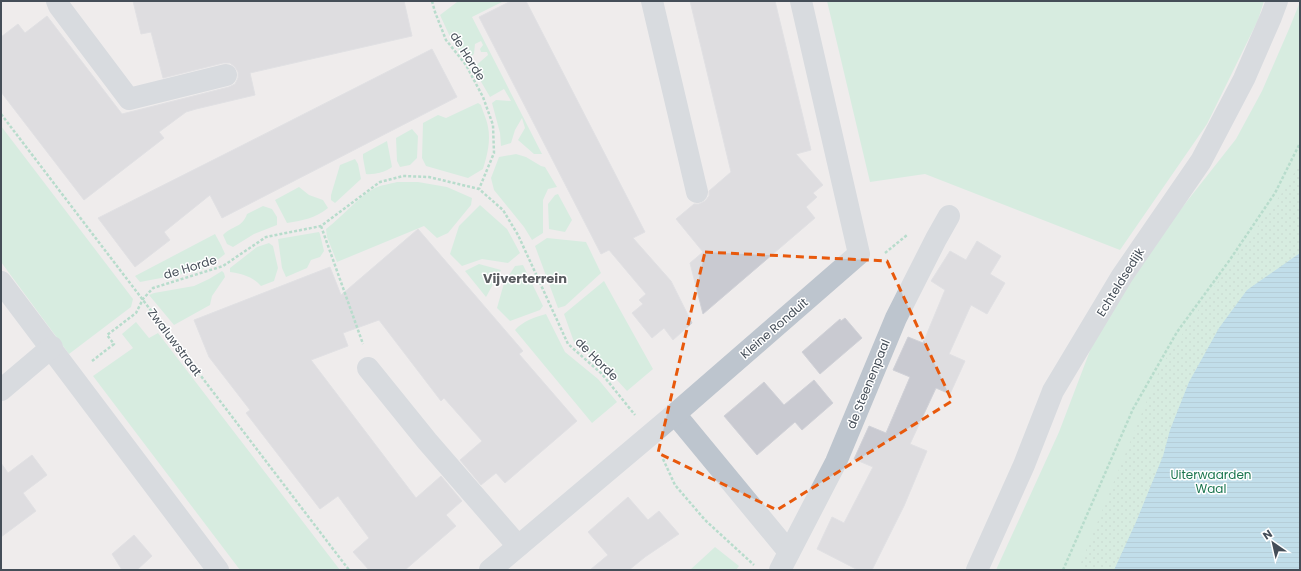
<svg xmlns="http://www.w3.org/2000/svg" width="1301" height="571" font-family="Poppins,sans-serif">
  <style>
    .green { fill: #bbecd1 }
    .park { fill: url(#park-dots) }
    .water { fill: url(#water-rules) }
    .building { fill: #c9cad1; stroke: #d0d1d7 }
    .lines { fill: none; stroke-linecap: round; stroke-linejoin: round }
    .path { stroke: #75c8a5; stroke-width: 2.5; stroke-dasharray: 3 2; stroke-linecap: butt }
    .minor { stroke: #bdc5ce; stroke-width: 22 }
    .marked { fill: none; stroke: #e8590c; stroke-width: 3; stroke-dasharray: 8 5; stroke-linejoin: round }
    .labels { text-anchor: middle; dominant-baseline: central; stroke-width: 3; stroke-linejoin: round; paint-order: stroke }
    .street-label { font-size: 12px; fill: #454e58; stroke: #fff }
    .park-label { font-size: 12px; fill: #1a754e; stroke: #fff }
    .neighbourhood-label { font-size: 13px; font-weight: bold; fill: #595c60; stroke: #fff }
  </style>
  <defs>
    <pattern id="park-dots" width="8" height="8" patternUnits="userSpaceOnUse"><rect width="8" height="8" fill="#bbecd1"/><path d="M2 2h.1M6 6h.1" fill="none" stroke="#a2ccb6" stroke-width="1.8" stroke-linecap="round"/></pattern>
    <pattern id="water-rules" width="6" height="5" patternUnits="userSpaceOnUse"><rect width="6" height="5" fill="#89cce7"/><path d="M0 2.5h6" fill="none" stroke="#72a8be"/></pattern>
  </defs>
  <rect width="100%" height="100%" fill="#efecec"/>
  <g class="green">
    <path d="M 459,1 L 504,1 L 472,17 L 542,154 L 534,154 L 518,140 L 525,128 L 522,118 L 515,130 L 511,143 L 501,146 L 500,133 L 492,103 L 496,100 L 511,101 L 504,89 L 490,97 L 473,68 L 488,55 L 487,52 L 481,52 L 480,49 L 483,45 L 481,41 L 475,44 L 474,54 L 466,60 L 451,39 L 440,15 L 457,2 Z"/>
    <path d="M 827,1 L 1264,1 L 1258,20 L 1207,124 L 1120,250 L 925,174 L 870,182 Z"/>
    <path d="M 1300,2 L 1300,253 L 1114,570 L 996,570 L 1059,432 L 1091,348 L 1136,266 L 1236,139 L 1262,91 L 1289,29 Z"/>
    <path d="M 478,103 L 481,105 C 483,112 487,120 488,127 C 491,141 487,156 483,169 L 468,178 L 426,166 L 422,158 L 423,123 L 438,115 L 446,118 Z"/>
    <path d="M 1,126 L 133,299 L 131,307 L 69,354 L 1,262 Z"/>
    <path d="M 412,129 L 418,136 L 417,158 L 410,165 L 400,167 L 397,161 L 396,138 Z"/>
    <path d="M 387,141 L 392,167 C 386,172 373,175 366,174 L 363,158 L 363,154 Z"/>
    <path d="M 516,154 L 526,157 L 541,166 L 545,167 L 557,187 L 548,189 L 543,200 L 543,233 L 532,240 L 524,227 L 494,190 L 491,178 L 499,157 Z"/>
    <path d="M 355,159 L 358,164 L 361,179 L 335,203 L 331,200 L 331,195 L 340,165 Z"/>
    <path d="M 397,182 L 418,182 L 447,187 L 472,198 L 471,205 L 448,233 L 437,238 L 424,226 L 337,262 L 327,237 L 326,229 C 343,216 357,198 375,188 C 381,185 390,184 397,182 Z"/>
    <path d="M 299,187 L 309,195 L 323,200 L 328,208 C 314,219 304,220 287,223 L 275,200 Z"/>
    <path d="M 558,194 L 572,220 L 565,232 L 549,229 L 548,204 L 555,195 Z"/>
    <path d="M 480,205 L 507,229 L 520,253 L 508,263 L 482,259 L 462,266 L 450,254 L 459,226 Z"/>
    <path d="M 263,206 L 272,209 L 277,217 L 277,225 L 254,234 L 233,247 L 227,244 L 223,235 C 233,225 242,228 247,214 Z"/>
    <path d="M 319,232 L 320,234 L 324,251 L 320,257 L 311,260 L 307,268 L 286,277 L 282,268 L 278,239 Z"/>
    <path d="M 215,234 L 221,245 L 225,254 L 211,265 L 198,271 L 140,282 L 135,276 Z"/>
    <path d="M 547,238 L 586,242 L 601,273 L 565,306 L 558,308 L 535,246 Z"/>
    <path d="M 269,243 L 273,246 L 278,268 L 274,281 L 261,286 C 252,276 242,274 230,272 L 230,268 L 257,247 Z"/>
    <path d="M 479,264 L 501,270 L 486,297 L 465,271 Z"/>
    <path d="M 523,265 L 543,306 L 540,310 L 510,321 L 497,308 L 504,283 L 515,266 Z"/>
    <path d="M 222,271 L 224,273 L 225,277 L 212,296 L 210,305 L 174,325 L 149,295 L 154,293 L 194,286 L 209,279 Z"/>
    <path d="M 604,281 L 653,369 L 627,391 L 606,368 L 574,342 L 564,314 Z"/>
    <path d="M 546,314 L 565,352 L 598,379 L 617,402 L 592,423 L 515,330 C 523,321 535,317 546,314 Z"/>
    <path d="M 136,322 L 149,338 L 158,333 L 340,570 L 240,570 L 93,376 L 133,348 L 122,334 Z"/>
    <path d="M 715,547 L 739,566 L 736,570 L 690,570 Z"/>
  </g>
  <path class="park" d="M 1300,163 L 1300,570 L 1078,570 L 1161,366 L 1207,297 L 1284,190 Z"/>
  <path class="water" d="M 1300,253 L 1300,570 L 1114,570 L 1136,522 L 1163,456 L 1170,430 L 1189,382 L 1219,328 L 1247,290 Z"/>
  <g class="building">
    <path d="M 133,1 L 404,1 L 412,36 L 250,73 L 255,95 L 196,109 L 186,112 L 159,132 L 164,138 L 84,200 L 1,92 L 1,37 L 18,24 L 25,33 L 47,16 L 122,114 L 229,87 L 235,84 L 238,78 L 238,72 L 235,67 L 230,63 L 223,63 L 163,78 L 151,32 L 141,34 Z"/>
    <path d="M 511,1 L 526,1 L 645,232 L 633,238 L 671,281 L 692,323 L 673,340 L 664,328 L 652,338 L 632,313 L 643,304 L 639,300 L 646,294 L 609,250 L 601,254 L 479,17 Z"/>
    <path d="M 690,1 L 775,1 L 811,150 L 796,154 L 823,185 L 813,193 L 817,197 L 806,207 L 815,218 L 703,314 L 690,263 L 703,252 L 676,219 L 694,204 L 699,204 L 705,201 L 709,196 L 709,191 L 731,172 Z"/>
    <path d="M 432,49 L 457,97 L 222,218 L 210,195 L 164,232 L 170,240 L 135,267 L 98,218 L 239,147 Z"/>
    <path d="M 418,229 L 523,351 L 519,354 L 577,421 L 505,483 L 496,473 L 481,485 L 460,460 L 482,441 L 444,398 L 441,401 L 379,320 L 343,333 L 348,346 L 311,360 L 416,498 L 441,476 L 462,501 L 446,515 L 456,526 L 405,570 L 369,570 L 353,552 L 369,538 L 338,496 L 320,509 L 246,413 L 250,410 L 209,357 L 194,320 L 330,267 L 341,295 Z"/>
    <path d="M 977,241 L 1001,256 L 990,274 L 1005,283 L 987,314 L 971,305 L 949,354 L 965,361 L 950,394 L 936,388 L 910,444 L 927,451 L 904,506 L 872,570 L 858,570 L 817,549 L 832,517 L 844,523 L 873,467 L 854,459 L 869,426 L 886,433 L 910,377 L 893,370 L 908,337 L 923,343 L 945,290 L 931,281 L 950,251 L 966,260 Z"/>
    <path d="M 845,318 L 862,338 L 820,374 L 802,352 L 840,319 L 841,321 Z"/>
    <path d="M 814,380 L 833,403 L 802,430 L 795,422 L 757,455 L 724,416 L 764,382 L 784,405 Z"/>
    <path d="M 32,455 L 47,475 L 23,493 L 36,511 L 1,537 L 1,463 L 8,473 Z"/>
    <path d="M 628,497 L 648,520 L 659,511 L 679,534 L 645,557 L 629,570 L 590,570 L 608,555 L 588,532 Z"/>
    <path d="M 134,535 L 152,556 L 137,570 L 122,570 L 112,554 Z"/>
  </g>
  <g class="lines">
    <g class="path">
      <path d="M 432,1 L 435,12 L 446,40 L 466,65 L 483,97 L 493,125 L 494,153 L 479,189"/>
      <path d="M 1,114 L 349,570"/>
      <path d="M 321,226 L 363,344"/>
      <path d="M 885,253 L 907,235"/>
      <path d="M 92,361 L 114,344 L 107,335 L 136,313 L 143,299 L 153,288 L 223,266 L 266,237 L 321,226 L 380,182 L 403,176 L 429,177 L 479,189 L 503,210 L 518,235 L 568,344 L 602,374 L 635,415"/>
      <path d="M 663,459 L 675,485 L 705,520 L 754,565"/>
      <path d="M 1063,570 L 1133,409 L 1177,332 L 1229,261 L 1275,193 L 1300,143"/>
    </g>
    <g class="minor">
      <path d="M 57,1 L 59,6 L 129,99 L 226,75"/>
      <path d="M 652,1 L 697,192"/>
      <path d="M 1,282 L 218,570"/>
      <path d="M 368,368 L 427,441 L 518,546"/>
      <path d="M 1,390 L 52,347"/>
      <path d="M 675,414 L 789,552"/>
      <path d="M 490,570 L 675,414 L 859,254 L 801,1"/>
      <path d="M 780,570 L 836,462 L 896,318 L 936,239 L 949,216"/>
      <path d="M 977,570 L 1024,465 L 1053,391 L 1122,276 L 1201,161 L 1244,79 L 1271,17 L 1277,1"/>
    </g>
  </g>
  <path d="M0 0H1301V571H0ZM 705,252 L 887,261 L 952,401 L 777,510 L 658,453 Z" fill="#efecec" fill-opacity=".55" fill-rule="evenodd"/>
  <path class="marked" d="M 705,252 L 887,261 L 952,401 L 777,510 L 658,453 Z"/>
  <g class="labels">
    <g class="street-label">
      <text transform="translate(468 56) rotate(58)">de Horde</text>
      <text transform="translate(190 267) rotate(-17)">de Horde</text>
      <text transform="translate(1120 282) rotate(-58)">Echteldsedijk</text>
      <text transform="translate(774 328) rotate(-41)">Kleine Ronduit</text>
      <text transform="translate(175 342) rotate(53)">Zwaluwstraat</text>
      <text transform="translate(597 359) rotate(45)">de Horde</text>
      <text transform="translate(868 384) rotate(-68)">de Steenenpaal</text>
    </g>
    <g class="park-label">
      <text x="1211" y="474">Uiterwaarden<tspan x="1211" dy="14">Waal</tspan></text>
    </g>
    <g class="neighbourhood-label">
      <text x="525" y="278">Vijverterrein</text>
    </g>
  </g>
  <rect width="1301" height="571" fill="none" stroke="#454e58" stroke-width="4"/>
  <g transform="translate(1273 543) rotate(326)" stroke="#ffffff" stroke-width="3" paint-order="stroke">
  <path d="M0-3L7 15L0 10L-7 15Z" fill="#454e58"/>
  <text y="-6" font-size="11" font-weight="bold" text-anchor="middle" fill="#454e58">N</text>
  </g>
</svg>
